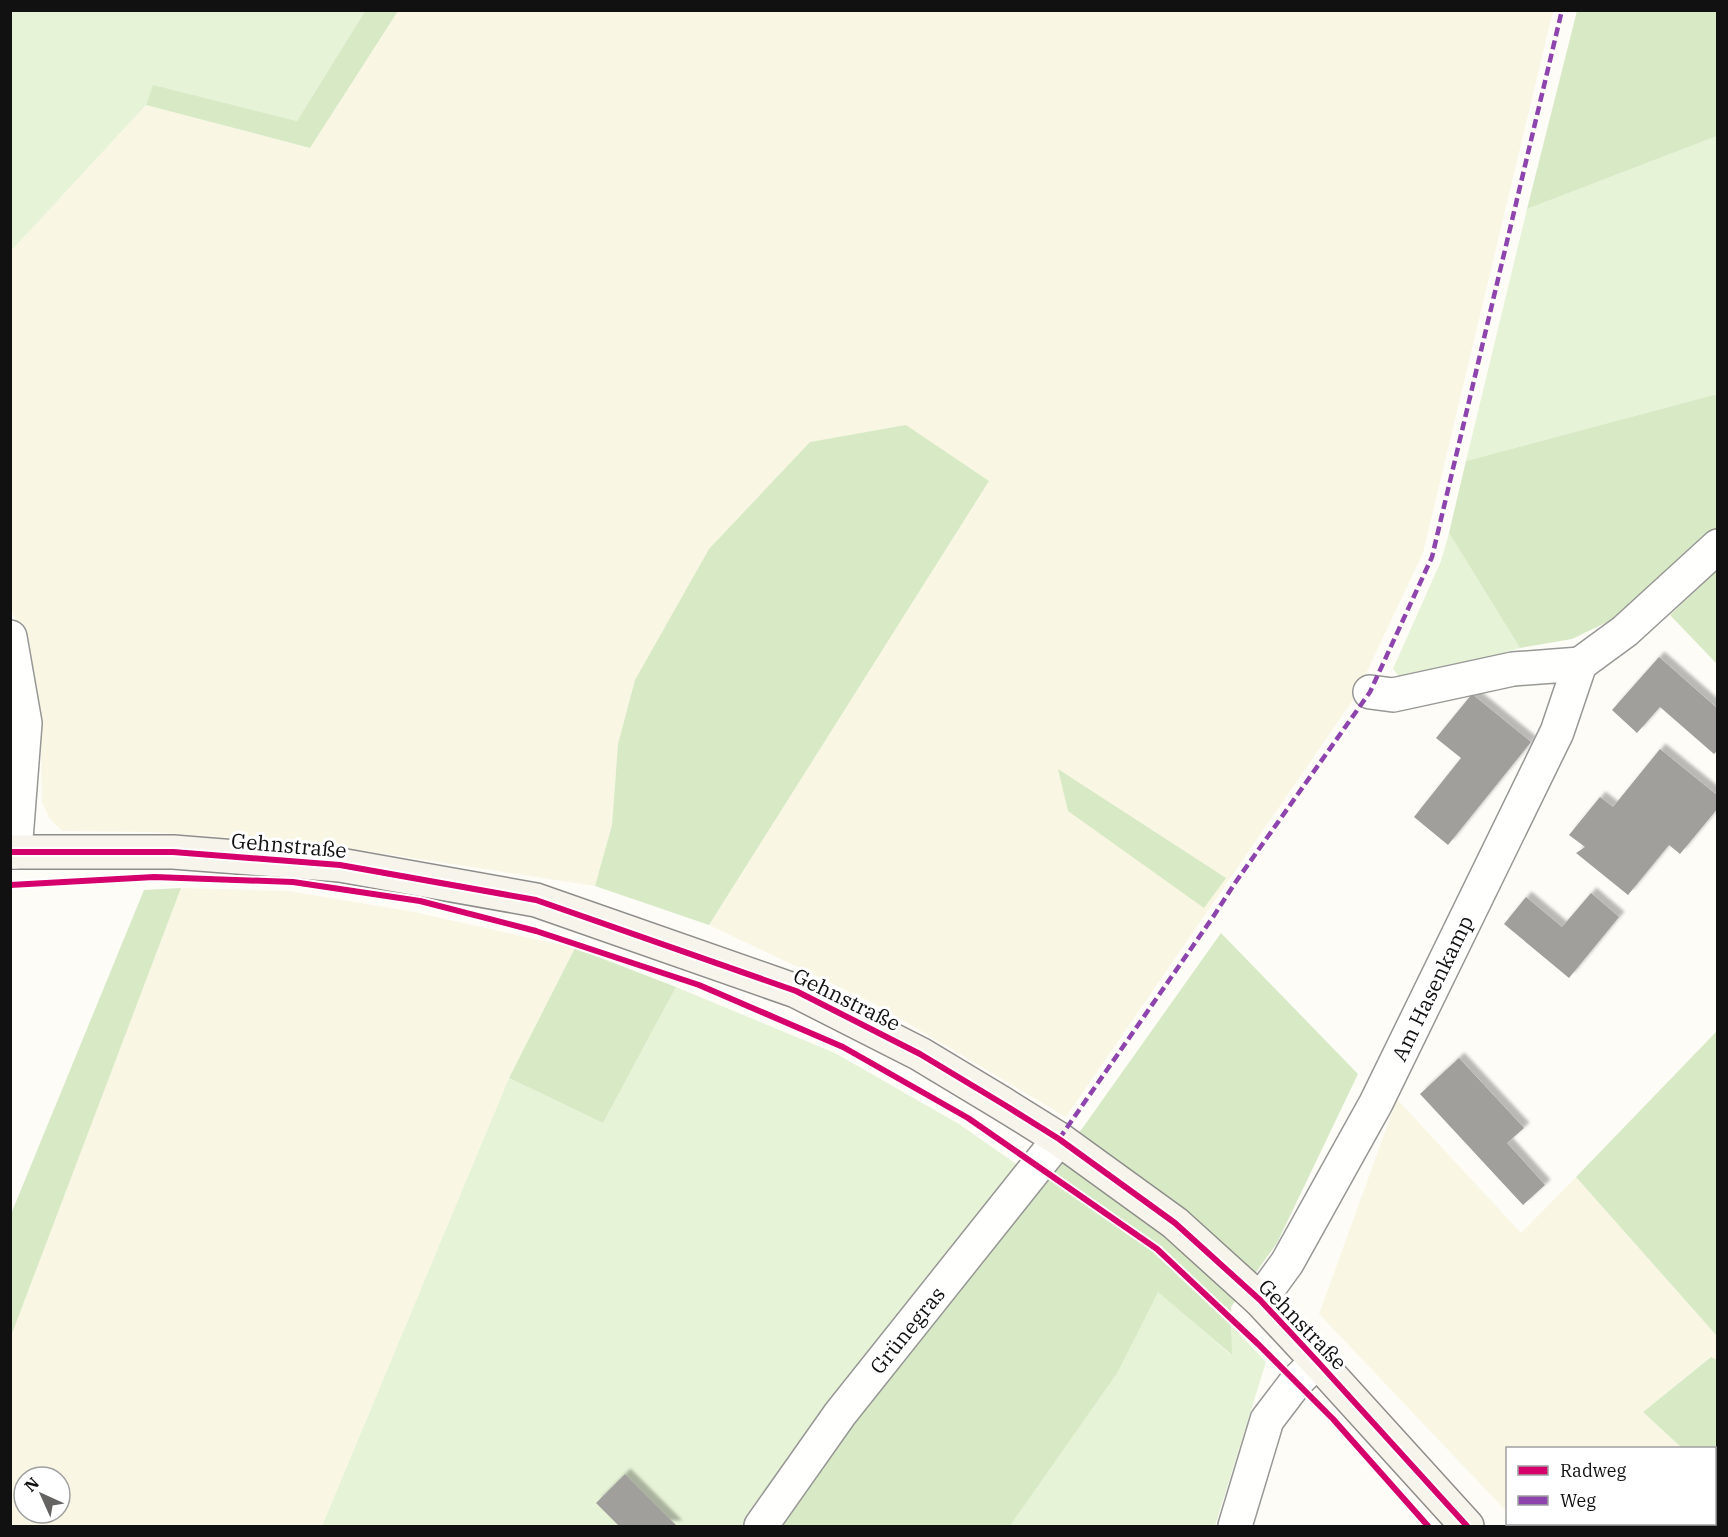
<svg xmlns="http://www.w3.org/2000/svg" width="1728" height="1537" font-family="'IBM Plex Serif',serif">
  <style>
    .farmland { fill: #f9f7e4; fill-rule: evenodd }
    .green { fill: #e7f3d7 }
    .forest { fill: #d8eac5 }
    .building { fill: #a19f9c; filter: url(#shadow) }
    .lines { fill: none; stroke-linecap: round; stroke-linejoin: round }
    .street-casing { stroke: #979795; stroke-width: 36 }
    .secondary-casing { stroke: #8e8d8b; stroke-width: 36 }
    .street { stroke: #fffffe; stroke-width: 33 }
    .secondary { stroke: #f6f4eb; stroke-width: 33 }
    .quiet { stroke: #8e44ad; stroke-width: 4.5; stroke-dasharray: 9 4.5; stroke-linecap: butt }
    .cycleway-casing { stroke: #fff; stroke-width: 10 }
    .cycleway { stroke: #d6006c; stroke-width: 6 }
    .labels { text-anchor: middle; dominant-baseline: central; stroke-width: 6; stroke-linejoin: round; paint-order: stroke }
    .street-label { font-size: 21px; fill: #111; stroke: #fff }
  </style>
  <defs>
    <filter id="shadow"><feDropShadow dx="5.5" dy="-5.5" stdDeviation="1.5" flood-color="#0004"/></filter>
  </defs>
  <rect width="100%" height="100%" fill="#fdfcf7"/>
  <g class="farmland">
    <path d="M 398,11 L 1553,11 L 1423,553 L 1355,697 L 1066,1117 L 875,1004 L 709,925 L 989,481 L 618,744 L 612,825 L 595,886 L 328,845 L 152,832 L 62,831 L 49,818 L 42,802 L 40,717 L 17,623 L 11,610 L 11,251 L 146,105 L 310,148 Z"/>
    <path d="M 181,888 L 289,891 L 414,912 L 575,948 L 509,1078 L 322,1526 L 11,1526 L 10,1336 ZM 24,1477 L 60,1477 L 60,1513 L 24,1513 Z"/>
    <path d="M 1397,1099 L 1521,1233 L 1576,1177 L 1717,1336 L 1717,1360 L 1710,1357 L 1643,1412 L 1682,1448 L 1508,1448 L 1507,1512 L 1319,1314 Z"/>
    <path d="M 1715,1479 L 1717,1482 L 1717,1526 L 1521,1526 L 1518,1524 L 1714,1524 Z"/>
  </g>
  <g class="green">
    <path d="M 11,11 L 365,11 L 297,121 L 153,86 L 146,105 L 11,251 Z"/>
    <path d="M 1717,136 L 1717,394 L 1466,461 L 1527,209 Z"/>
    <path d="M 1449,533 L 1520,648 L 1404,682 L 1393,669 L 1441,561 Z"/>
    <path d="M 676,987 L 835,1053 L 959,1124 L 1022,1168 L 747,1526 L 322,1526 L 509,1078 L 603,1123 Z"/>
    <path d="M 1158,1291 L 1231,1355 L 1232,1326 L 1266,1362 L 1215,1526 L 1010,1526 L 1118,1372 Z"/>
  </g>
  <g class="forest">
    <path d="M 365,11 L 398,11 L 310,148 L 146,105 L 153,85 L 297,121 Z"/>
    <path d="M 1577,11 L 1717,11 L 1717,136 L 1527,209 Z"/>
    <path d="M 1717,394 L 1717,529 L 1624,614 L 1572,639 L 1520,648 L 1449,533 L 1466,461 Z"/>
    <path d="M 906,425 L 989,481 L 709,925 L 595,886 L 612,825 L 618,744 L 635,680 L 709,549 L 810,442 Z"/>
    <path d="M 1717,570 L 1717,664 L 1670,615 Z"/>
    <path d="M 1058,769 L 1226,878 L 1204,908 L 1068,811 Z"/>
    <path d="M 181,888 L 11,1336 L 11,1214 L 144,890 Z"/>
    <path d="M 1221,933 L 1358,1074 L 1277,1243 L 1231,1307 L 1232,1355 L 1158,1292 L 1118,1372 L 1010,1526 L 778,1526 L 857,1411 L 1084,1126 Z"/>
    <path d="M 575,948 L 676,987 L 603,1123 L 509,1078 Z"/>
    <path d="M 1717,1031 L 1717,1336 L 1576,1177 Z"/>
    <path d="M 1711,1357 L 1717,1360 L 1717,1482 L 1715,1479 L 1714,1448 L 1682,1448 L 1643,1412 Z"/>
  </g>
  <g class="building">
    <path d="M 1659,657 L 1718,709 L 1718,750 L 1714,754 L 1660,707 L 1637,733 L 1612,710 Z"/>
    <path d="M 1472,694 L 1531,742 L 1448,845 L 1414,817 L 1461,758 L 1436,738 Z"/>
    <path d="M 1660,749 L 1718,796 L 1718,808 L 1680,854 L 1669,845 L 1628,895 L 1576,853 L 1585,847 L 1569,835 L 1600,797 L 1613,807 Z"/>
    <path d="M 1591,893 L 1619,917 L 1569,978 L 1504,924 L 1526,897 L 1562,927 Z"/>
    <path d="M 1459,1058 L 1524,1128 L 1507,1143 L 1545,1185 L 1523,1205 L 1420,1094 Z"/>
    <path d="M 625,1474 L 677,1526 L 619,1526 L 596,1503 Z"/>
  </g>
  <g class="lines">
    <g class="street-casing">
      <g id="street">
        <path d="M 10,637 L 25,723 L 15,852"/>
        <path d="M 1580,664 L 1625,631 L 1718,546"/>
        <path d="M 1260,1300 L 1287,1263 L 1376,1103 L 1557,732 L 1580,664 L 1513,669 L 1393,695 L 1370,692"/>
        <path d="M 761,1526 L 840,1414 L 1059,1139"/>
        <path d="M 1235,1526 L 1267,1420 L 1296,1382 L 1317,1361"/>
      </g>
    </g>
    <g class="secondary-casing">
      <path id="secondary" d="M 10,852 L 173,852 L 340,865 L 536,900 L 796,991 L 920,1054 L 1003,1104 L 1059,1139 L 1175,1223 L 1260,1300 L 1317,1361 L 1467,1526"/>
    </g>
    <use href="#street" class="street"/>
    <use href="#secondary" class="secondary"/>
    <path class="quiet" d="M 1059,1139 L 1213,917 L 1235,883 L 1370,692 L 1432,557 L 1562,10"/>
    <g class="cycleway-casing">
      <g id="cycleway">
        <path d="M 10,852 L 173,852 L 340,865 L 536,900 L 796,991 L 920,1054 L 1003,1104 L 1059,1139 L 1175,1223 L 1260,1300 L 1317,1361 L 1467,1526"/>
        <path d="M 10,885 L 154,877 L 293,882 L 420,901 L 536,931 L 699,985 L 843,1047 L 968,1118 L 1157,1249 L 1258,1344 L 1333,1419 L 1428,1526"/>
      </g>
    </g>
    <use href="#cycleway" class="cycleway"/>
  </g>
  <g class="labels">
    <g class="street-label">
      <text transform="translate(289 845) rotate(5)">Gehnstraße</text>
      <text transform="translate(1432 988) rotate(-64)">Am Hasenkamp</text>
      <text transform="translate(847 999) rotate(26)">Gehnstraße</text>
      <text transform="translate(1303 1324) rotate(46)">Gehnstraße</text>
      <text transform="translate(907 1330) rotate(-51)">Grünegras</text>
    </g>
  </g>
  <rect width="1728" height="1537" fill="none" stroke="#111111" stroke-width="24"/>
  <rect x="1506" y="1447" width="210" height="78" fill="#ffffff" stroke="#a0a0a0" stroke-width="1.5"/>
  <rect x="1518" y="1466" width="30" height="9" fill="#d6006c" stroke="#a0a0a0" stroke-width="1.5"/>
  <text x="1560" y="1477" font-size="18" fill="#111111">Radweg</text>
  <rect x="1518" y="1496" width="30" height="9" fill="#8e44ad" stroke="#a0a0a0" stroke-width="1.5"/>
  <text x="1560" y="1507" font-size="18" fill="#111111">Weg</text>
  <g transform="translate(42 1495) rotate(315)"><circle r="28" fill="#ffffff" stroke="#a0a0a0" stroke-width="1.5"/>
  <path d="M0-4.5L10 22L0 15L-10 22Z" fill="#646362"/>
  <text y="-9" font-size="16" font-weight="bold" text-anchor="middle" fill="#111111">N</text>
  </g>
</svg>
